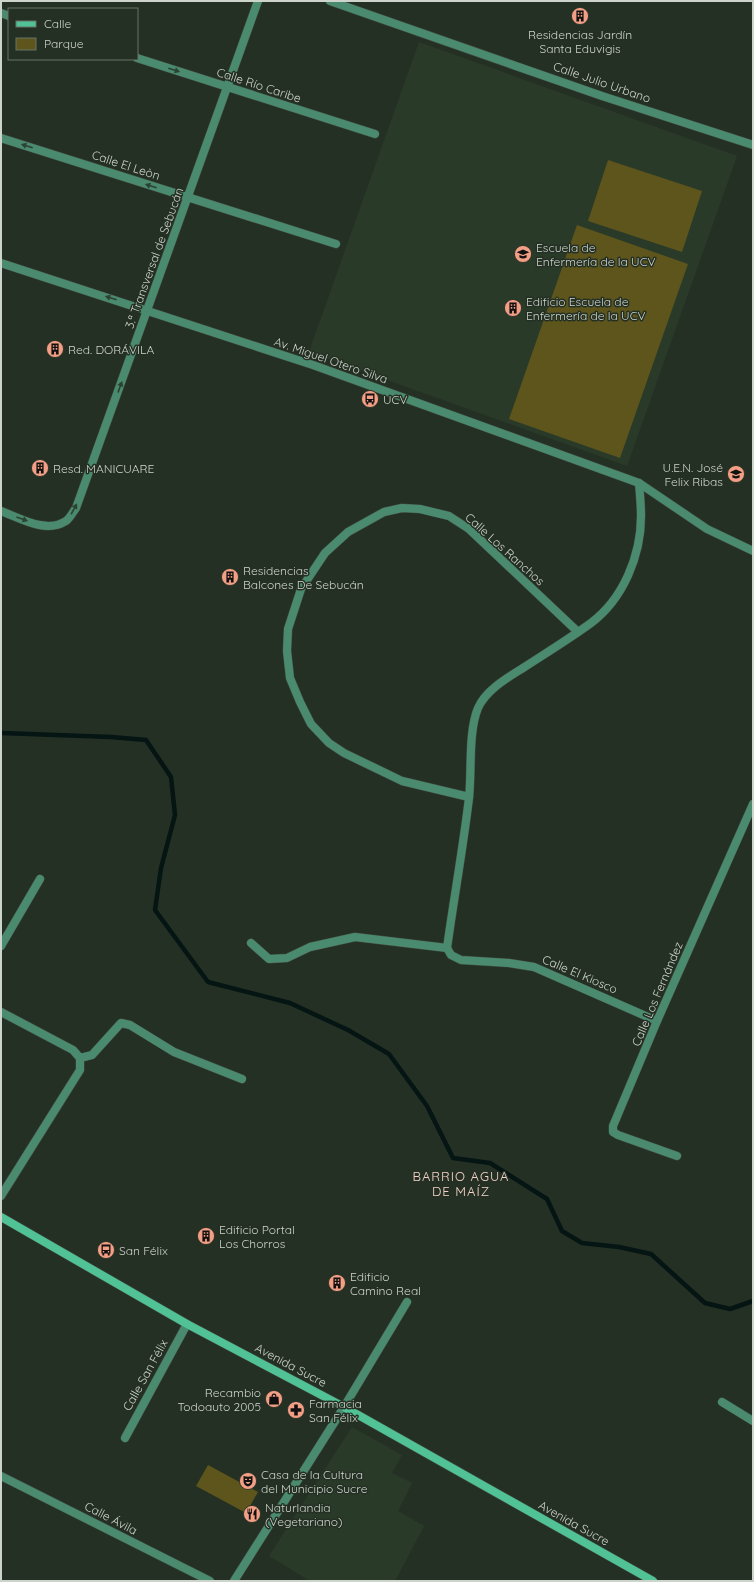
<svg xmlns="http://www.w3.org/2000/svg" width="754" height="1582" font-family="Quicksand,sans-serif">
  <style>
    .built { fill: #2a3a29 }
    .green { fill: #5d551b }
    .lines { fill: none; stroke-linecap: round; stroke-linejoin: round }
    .stream { stroke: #041513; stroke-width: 4.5 }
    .street-casing { stroke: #434e42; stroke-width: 9 }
    .secondary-casing { stroke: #434e42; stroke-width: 9 }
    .street { stroke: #4a8b70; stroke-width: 8 }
    .secondary { stroke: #51c196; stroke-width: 8 }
    .oneway { fill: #2c4233 }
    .labels { text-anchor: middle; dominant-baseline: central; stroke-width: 3; stroke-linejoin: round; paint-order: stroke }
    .poi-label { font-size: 12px; fill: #cdd4cc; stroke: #253024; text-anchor: start }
    .street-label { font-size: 12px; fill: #cdd4cc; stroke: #253024 }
    .neighbourhood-label { font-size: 13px; letter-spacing: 1px; fill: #f4d3c8; stroke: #253024 }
  </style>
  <rect width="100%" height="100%" fill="#253024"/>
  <g class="built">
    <path d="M 419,42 L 737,156 L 627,466 L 309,352 Z"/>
    <path d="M 352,1427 L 402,1455 L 392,1473 L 412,1483 L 398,1511 L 424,1526 L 395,1581 L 310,1581 L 269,1556 Z"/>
  </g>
  <g class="green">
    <path d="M 608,160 L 702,191 L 682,252 L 588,221 Z"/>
    <path d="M 577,225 L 688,264 L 620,458 L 509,419 Z"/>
    <path d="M 208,1465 L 258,1492 L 246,1513 L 196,1486 Z"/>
  </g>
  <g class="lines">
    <path class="stream" d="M 1,733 L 111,737 L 146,740 L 171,777 L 175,815 L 161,868 L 155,910 L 208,982 L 290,1003 L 348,1030 L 389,1054 L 427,1106 L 453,1158 L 490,1163 L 547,1199 L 562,1231 L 582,1243 L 619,1247 L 651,1254 L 705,1303 L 730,1309 L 753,1301"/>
    <g class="street-casing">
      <g id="street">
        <path d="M 330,1 L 602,96 L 753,145"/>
        <path d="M 1,13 L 9,16"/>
        <path d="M 137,58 L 375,134"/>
        <path d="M 1,138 L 336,244"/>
        <path d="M 1,263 L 313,365 L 639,483 L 707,529 L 753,551"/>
        <path d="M 1,511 C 20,518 46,534 66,521 C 70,518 73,512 76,508 L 258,1"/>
        <path d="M 469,797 L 402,781 L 344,753 L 329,743 L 311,724 L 300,702 L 290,678 L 287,651 L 288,629 L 301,589 L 325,553 L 348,532 L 384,512 L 402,508 L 420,509 L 449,516 L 469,529 L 578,632"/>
        <path d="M 251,943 L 269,959 L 287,958 L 310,947 L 355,937 L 447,948"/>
        <path d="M 1,946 L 40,879"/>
        <path d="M 447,948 C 454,898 463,848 469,798 C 472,771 468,732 478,708 C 486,690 507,678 523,668 C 546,653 569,639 591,623 C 623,599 641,556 641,516 C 641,505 640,494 639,483"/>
        <path d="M 447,948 L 451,955 L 461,960 L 509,963 L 534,967 L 657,1021"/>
        <path d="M 1,1012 L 73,1050 L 80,1058"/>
        <path d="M 80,1058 L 92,1055 L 121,1023 L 130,1025 L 174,1052 L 242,1079"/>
        <path d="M 677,1156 L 618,1135 L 613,1132 L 613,1126 L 657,1021 L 753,804"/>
        <path d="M 1,1196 L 80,1070 L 80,1058"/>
        <path d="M 722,1402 L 753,1421"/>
        <path d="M 125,1438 L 187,1324"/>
        <path d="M 1,1476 L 210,1581"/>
        <path d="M 234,1581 L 344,1407 L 407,1302"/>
      </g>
    </g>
    <g class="secondary-casing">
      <path id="secondary" d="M 1,1217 L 187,1324 L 344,1407 L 653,1581"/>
    </g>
    <use href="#street" class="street"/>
    <use href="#secondary" class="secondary"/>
  </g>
  <defs><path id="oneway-solid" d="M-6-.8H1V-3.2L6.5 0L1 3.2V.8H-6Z"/></defs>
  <g class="oneway">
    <use href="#oneway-solid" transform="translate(174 70) rotate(18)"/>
    <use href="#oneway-solid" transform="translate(27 146) rotate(-162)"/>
    <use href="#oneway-solid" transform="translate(151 186) rotate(-162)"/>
    <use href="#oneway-solid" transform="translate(111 298) rotate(-162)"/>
    <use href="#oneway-solid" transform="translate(120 387) rotate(-70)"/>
    <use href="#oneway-solid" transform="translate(74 509) rotate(-61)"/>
    <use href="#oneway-solid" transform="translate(22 519) rotate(20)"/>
  </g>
  <defs>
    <g id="building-disc" transform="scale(0.9)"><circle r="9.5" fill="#f39f85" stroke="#253024"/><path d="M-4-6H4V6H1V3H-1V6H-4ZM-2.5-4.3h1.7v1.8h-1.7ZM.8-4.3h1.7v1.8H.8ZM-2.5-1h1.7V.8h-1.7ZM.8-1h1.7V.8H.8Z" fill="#111"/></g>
    <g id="university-disc" transform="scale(0.9)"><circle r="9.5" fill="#f39f85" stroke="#253024"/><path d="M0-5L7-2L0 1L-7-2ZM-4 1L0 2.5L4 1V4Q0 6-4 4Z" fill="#111"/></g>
    <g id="bus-disc" transform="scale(0.9)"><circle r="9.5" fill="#f39f85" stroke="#253024"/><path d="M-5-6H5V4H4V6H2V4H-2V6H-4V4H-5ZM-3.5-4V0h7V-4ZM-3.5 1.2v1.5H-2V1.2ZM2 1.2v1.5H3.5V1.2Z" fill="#111"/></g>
    <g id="school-disc" transform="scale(0.9)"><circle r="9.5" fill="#f39f85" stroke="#253024"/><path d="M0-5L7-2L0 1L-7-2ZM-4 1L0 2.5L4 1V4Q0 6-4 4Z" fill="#111"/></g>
    <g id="shop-disc" transform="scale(0.9)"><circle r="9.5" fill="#f39f85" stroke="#253024"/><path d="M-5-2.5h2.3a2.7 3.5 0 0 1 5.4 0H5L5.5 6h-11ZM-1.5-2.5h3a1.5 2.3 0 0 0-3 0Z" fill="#111"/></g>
    <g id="pharmacy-disc" transform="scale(0.9)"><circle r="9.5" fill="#f39f85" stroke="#253024"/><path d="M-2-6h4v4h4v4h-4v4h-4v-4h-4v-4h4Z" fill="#111"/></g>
    <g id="theatre-disc" transform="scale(0.9)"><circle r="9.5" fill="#f39f85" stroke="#253024"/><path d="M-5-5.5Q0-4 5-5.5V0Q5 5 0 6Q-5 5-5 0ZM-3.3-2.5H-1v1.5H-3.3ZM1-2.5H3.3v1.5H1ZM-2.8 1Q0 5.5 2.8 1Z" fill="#111"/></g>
    <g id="restaurant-disc" transform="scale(0.9)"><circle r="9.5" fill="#f39f85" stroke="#253024"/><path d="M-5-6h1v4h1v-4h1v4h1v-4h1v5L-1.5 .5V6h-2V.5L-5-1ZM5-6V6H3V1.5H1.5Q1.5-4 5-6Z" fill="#111"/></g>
  </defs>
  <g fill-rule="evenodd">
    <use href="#building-disc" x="580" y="16"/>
    <use href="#university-disc" x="523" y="254"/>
    <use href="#building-disc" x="513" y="308"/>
    <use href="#building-disc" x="55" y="349"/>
    <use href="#bus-disc" x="370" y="399"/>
    <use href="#building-disc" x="40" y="468"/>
    <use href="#school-disc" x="736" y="474"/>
    <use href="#building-disc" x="230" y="577"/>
    <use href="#building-disc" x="206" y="1236"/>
    <use href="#bus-disc" x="106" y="1250"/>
    <use href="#building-disc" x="337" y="1283"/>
    <use href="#shop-disc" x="274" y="1399"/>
    <use href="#pharmacy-disc" x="296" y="1410"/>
    <use href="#theatre-disc" x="248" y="1481"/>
    <use href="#restaurant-disc" x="252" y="1514"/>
  </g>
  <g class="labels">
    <g class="poi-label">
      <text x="580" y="34" text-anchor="middle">Residencias Jardín<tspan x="580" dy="14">Santa Eduvigis</tspan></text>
      <text x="536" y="247">Escuela de<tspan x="536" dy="14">Enfermería de la UCV</tspan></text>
      <text x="526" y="301">Edificio Escuela de<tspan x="526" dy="14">Enfermería de la UCV</tspan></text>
      <text x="68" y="349">Red. DORÁVILA</text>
      <text x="383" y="399">UCV</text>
      <text x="723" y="467" text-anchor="end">U.E.N. José<tspan x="723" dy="14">Felix Ribas</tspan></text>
      <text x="53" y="468">Resd. MANICUARE</text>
      <text x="243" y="570">Residencias<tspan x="243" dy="14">Balcones De Sebucán</tspan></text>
      <text x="219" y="1229">Edificio Portal<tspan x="219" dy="14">Los Chorros</tspan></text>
      <text x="119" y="1250">San Félix</text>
      <text x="350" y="1276">Edificio<tspan x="350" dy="14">Camino Real</tspan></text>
      <text x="261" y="1392" text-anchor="end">Recambio<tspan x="261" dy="14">Todoauto 2005</tspan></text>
      <text x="309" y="1403">Farmacia<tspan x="309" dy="14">San Félix</tspan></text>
      <text x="261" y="1474">Casa de la Cultura<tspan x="261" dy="14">del Municipio Sucre</tspan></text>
      <text x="265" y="1507">Naturlandia<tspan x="265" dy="14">(Vegetariano)</tspan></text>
    </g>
    <g class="street-label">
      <text transform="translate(602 82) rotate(19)">Calle Julio Urbano</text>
      <text transform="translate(259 85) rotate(18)">Calle Río Caribe</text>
      <text transform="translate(126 165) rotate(18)">Calle El Leòn</text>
      <text transform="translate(154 258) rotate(-70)">3.ª Transversal de Sebucán</text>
      <text transform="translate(331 360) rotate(19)">Av. Miguel Otero Silva</text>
      <text transform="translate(505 549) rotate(42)">Calle Los Ranchos</text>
      <text transform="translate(580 974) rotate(23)">Calle El Kiosco</text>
      <text transform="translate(657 994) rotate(-67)">Calle Los Fernández</text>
      <text transform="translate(291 1365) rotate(28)">Avenida Sucre</text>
      <text transform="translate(145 1375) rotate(-61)">Calle San Félix</text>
      <text transform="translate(111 1518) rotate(27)">Calle Ávila</text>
      <text transform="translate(574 1523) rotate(29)">Avenida Sucre</text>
    </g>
    <g class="neighbourhood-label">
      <text x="461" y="1176">BARRIO AGUA<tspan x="461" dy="15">DE MAÍZ</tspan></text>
    </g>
  </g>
  <rect width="754" height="1582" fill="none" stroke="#cdd4cc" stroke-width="4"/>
  <rect x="8" y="8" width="130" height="52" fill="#253024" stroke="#687267"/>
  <rect x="16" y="21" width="20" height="6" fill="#51c196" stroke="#687267"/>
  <text x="44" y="28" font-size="12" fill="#cdd4cc">Calle</text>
  <rect x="16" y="38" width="20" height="12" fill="#5d551b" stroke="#687267"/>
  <text x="44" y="48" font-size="12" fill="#cdd4cc">Parque</text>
</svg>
